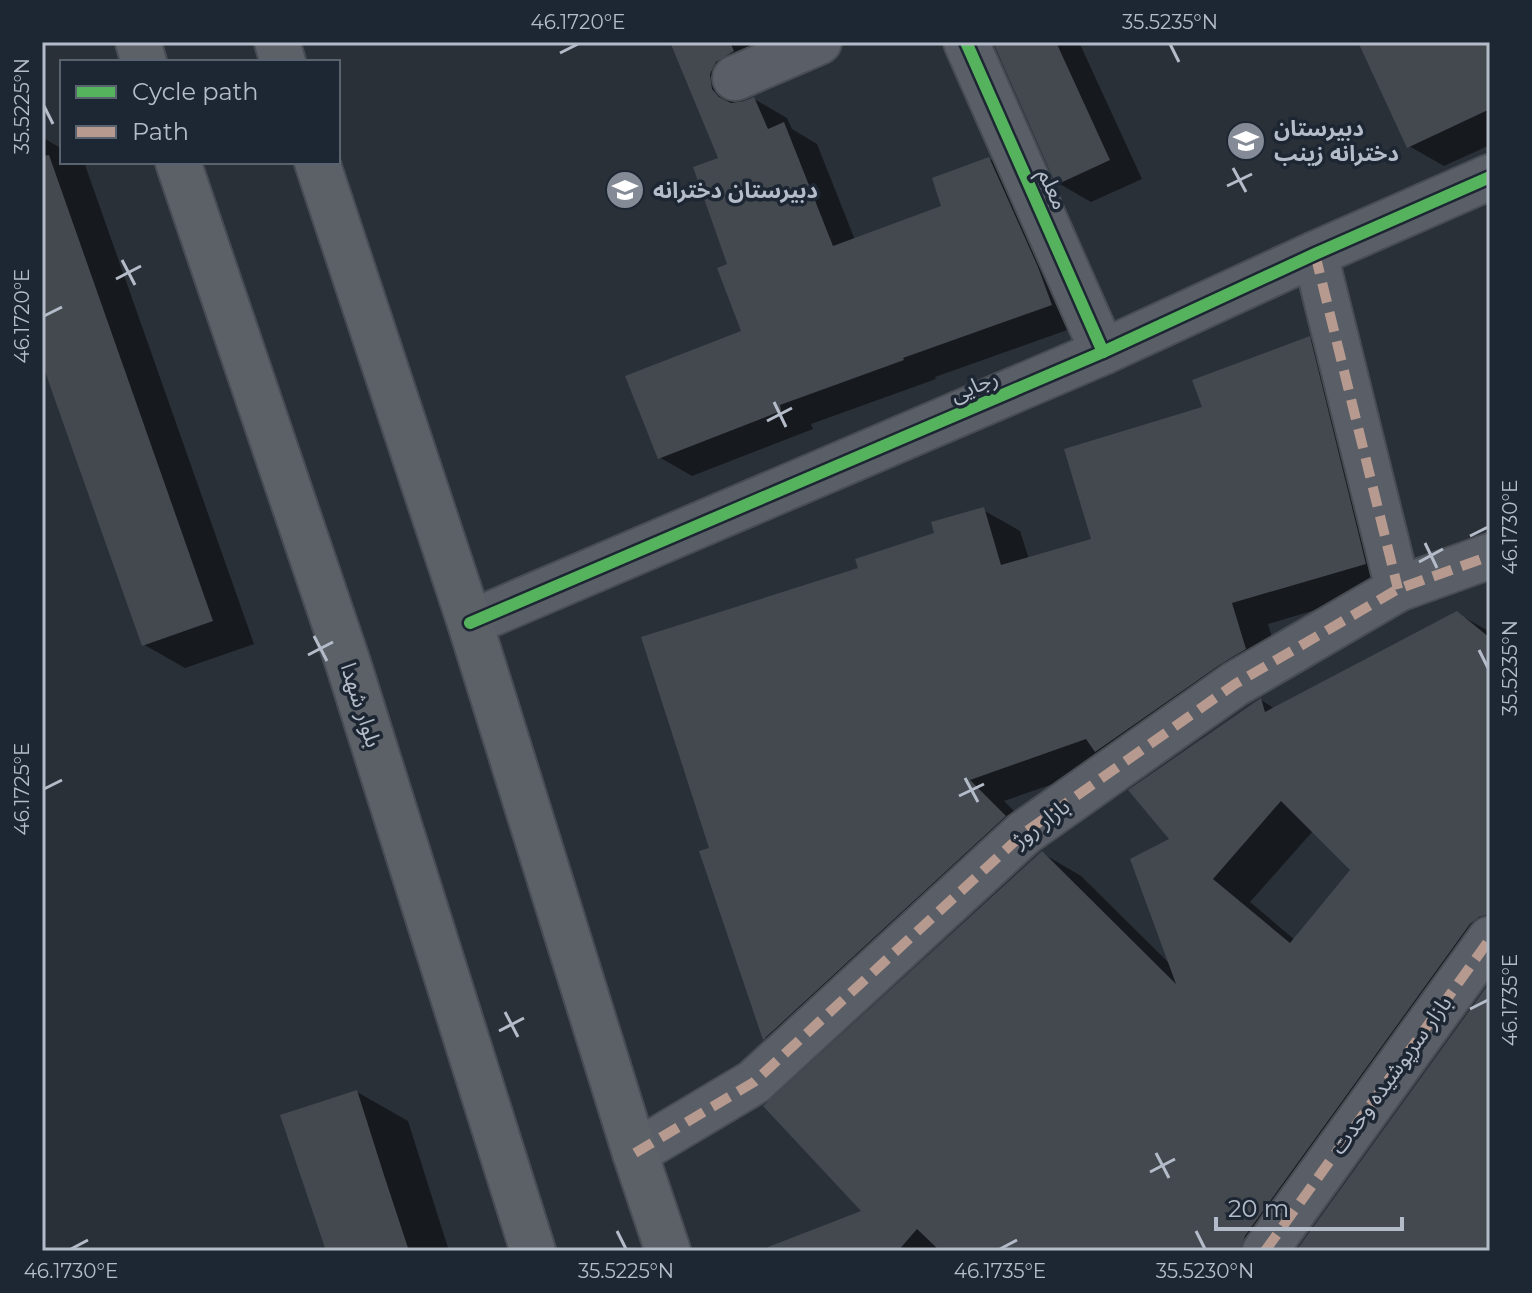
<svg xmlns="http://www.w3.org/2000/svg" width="1532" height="1293" font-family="Montserrat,'Noto Sans Arabic',sans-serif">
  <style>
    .shadow { fill: #0007; fill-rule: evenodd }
    .building { fill: #444950; fill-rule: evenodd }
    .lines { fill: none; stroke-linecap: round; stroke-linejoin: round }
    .minor-casing { stroke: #484c53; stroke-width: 48 }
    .major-casing { stroke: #484c55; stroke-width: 48 }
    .minor { stroke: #5a5e66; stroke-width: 44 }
    .major { stroke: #5c6168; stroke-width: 44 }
    .quiet { stroke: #b69a8f; stroke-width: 10; stroke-dasharray: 20 10; stroke-linecap: butt }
    .cycleway-casing { stroke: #1d2633; stroke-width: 17 }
    .cycleway { stroke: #56b35d; stroke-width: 12 }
    .ticks { fill: none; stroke: #b4bcc9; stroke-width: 3 }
    .labels { text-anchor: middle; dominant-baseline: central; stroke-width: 7; stroke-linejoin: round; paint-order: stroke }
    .poi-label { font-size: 22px; font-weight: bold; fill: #b4bcc9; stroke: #1d2633; text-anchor: start }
    .street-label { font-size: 22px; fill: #b4bcc9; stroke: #1d2633 }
    .neatline { fill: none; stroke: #b4bcc9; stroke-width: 3 }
    .ticks-label { font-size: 20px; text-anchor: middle; fill: #b4bcc9 }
  </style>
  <rect width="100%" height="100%" fill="#2a3038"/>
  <g class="shadow">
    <path d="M 669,42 L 812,42 L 743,96 L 744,103 L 754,99 L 787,118 L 792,129 L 817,144 L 855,240 L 944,207 L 989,159 L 1022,178 L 1084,324 L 935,377 L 936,379 L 811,424 L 813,429 L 692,476 L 659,457 L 743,332 L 729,265 L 721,159 L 674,45 Z"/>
    <path d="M 996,42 L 1079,42 L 1142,179 L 1091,202 L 1058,183 Z"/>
    <path d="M 1360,42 L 1490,42 L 1490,145 L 1444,166 L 1409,146 Z"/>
    <path d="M 42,137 L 62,149 L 62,162 L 84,162 L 254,644 L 185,668 L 143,644 L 42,357 Z"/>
    <path d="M 1309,338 L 1346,359 L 1402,584 L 1268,624 L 1282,670 L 1116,762 L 1004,801 L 1041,838 L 801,1059 L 765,1038 L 711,849 L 860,569 L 937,535 L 983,510 L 1020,531 L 1029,559 L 1094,540 L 1205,408 Z"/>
    <path d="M 1457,613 L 1490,632 L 1490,972 L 1289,1251 L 828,1251 L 864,1212 L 1042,853 L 1081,876 L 1172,966 L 1172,840 L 1261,700 L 1275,709 ZM 1313,831 L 1353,870 L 1295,940 L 1250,902 Z"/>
    <path d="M 357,1092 L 408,1121 L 449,1251 L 327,1251 Z"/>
  </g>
  <g class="building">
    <path d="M 670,42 L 730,42 L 734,51 L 716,62 L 710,74 L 712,89 L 719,97 L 731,103 L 744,101 L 754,97 L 768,129 L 784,122 L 833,246 L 941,206 L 932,178 L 989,157 L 1038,267 L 1052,305 L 903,358 L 904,360 L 780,405 L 781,411 L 658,459 L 625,376 L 741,331 L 717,268 L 727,264 L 693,167 L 718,158 Z"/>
    <path d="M 993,42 L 1056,42 L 1110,160 L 1056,185 Z"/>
    <path d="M 1358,42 L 1490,42 L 1490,109 L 1407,148 Z"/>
    <path d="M 49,155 L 213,621 L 142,646 L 42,363 L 42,156 Z"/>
    <path d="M 1310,336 L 1366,564 L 1232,603 L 1246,649 L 1221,664 L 1095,752 L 1086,739 L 970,780 L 1006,816 L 763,1040 L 699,851 L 709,848 L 641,637 L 858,568 L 855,559 L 934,533 L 931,522 L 984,507 L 1001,565 L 1091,539 L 1064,449 L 1202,407 L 1192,380 Z"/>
    <path d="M 1457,611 L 1490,638 L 1490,914 L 1479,917 L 1470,924 L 1245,1236 L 1240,1251 L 940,1251 L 917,1229 L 898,1251 L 769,1251 L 768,1247 L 861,1211 L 763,1106 L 1042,851 L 1176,984 L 1130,859 L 1169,839 L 1128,790 L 1261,698 L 1265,712 ZM 1281,801 L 1350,870 L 1290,943 L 1213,879 Z"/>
    <path d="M 1490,982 L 1490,1251 L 1296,1251 Z"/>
    <path d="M 357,1090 L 383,1172 L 409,1251 L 326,1251 L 280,1115 Z"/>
  </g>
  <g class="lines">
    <g class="minor-casing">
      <g id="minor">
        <path d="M 966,42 L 1103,352"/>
        <path d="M 735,78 L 819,42"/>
        <path d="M 1315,254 L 1398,589"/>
        <path d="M 470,623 L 1103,352 L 1315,254 L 1490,177"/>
        <path d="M 635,1153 L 754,1082 L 1024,833 L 1235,684 L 1398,589 L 1490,556"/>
        <path d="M 1265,1251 L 1490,939"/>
      </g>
    </g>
    <g class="major-casing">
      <g id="major">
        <path d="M 138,42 L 144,62"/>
        <path d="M 277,42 L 283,62"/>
        <path d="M 178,162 L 348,663 L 533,1251"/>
        <path d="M 317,162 L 470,623 L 635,1153 L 668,1251"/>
      </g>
    </g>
    <use href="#minor" class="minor"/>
    <use href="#major" class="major"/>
    <g class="quiet">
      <path d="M 1315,254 L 1398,589"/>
      <path d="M 635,1153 L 754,1082 L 1024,833 L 1235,684 L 1398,589 L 1490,556"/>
      <path d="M 1265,1251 L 1490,939"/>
    </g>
    <g class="cycleway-casing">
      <g id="cycleway">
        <path d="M 966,42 L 1103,352"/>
        <path d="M 470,623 L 1103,352 L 1315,254 L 1490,177"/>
      </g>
    </g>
    <use href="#cycleway" class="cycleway"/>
  </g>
  <path class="ticks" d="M 1170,44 L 1179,62M 560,53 L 578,44M 44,106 L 53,124M 1233,168 L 1246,192M 1227,186 L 1252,174M 122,260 L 135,285M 116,279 L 141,266M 44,316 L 62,307M 774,402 L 786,427M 767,421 L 792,408M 1470,536 L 1488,527M 1425,543 L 1437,568M 1419,562 L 1443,549M 314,636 L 327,661M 1479,650 L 1488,668M 308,655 L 333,642M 965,778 L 978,802M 44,789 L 62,780M 959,796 L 984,784M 1470,1009 L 1488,1000M 505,1012 L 518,1037M 499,1031 L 524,1018M 1156,1153 L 1169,1178M 1150,1172 L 1175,1159M 617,1231 L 626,1249M 1196,1231 L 1205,1249M 71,1249 L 88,1240M 1000,1249 L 1017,1240"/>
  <defs>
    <g id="school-disc" transform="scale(2)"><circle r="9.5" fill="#848b96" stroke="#1d2633"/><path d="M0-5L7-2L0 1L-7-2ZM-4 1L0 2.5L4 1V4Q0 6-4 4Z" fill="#fff"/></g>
  </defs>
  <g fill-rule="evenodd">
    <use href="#school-disc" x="1246" y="141"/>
    <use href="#school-disc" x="625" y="190"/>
  </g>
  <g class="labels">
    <g class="poi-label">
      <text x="1274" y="128">دبیرستان<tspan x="1274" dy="25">دخترانه زینب</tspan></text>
      <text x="653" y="190">دبیرستان دخترانه</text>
    </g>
    <g class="street-label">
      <text transform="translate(1053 189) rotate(66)">معلم</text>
      <text transform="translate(974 386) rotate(-23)">رجایی</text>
      <text transform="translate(361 705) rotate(72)">بلوار شهدا</text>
      <text transform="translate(1041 823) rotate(-37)">بازار روژ</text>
      <text transform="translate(1391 1075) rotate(-54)">بازار سرپوشیده وحدت</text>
    </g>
  </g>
  <rect width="1532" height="1293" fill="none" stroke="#1d2633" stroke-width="88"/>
  <rect x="60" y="60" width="280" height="104" fill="#1d2633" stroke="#59626f" stroke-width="2"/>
  <rect x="76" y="86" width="40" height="12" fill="#56b35d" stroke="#59626f" stroke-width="2"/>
  <text x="132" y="100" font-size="24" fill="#b4bcc9">Cycle path</text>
  <rect x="76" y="126" width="40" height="12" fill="#b69a8f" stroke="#59626f" stroke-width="2"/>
  <text x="132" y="140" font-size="24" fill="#b4bcc9">Path</text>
  <path d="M1216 1217v12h186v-12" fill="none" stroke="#b4bcc9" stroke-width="4"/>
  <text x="1228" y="1217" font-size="24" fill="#b4bcc9" stroke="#1d2633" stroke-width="6" paint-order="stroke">20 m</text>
  <rect x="44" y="44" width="1444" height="1205" class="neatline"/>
  <g class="ticks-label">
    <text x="578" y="29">46.1720°E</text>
    <text x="1170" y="29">35.5235°N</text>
    <text transform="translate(22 106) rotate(-90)" y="7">35.5225°N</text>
    <text transform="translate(22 316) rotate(-90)" y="7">46.1720°E</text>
    <text transform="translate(1510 527) rotate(-90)" y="7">46.1730°E</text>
    <text transform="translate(1510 668) rotate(-90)" y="7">35.5235°N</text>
    <text transform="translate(22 789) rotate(-90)" y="7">46.1725°E</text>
    <text transform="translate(1510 1000) rotate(-90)" y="7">46.1735°E</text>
    <text x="71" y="1278">46.1730°E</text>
    <text x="626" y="1278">35.5225°N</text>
    <text x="1000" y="1278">46.1735°E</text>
    <text x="1205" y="1278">35.5230°N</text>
  </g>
</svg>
